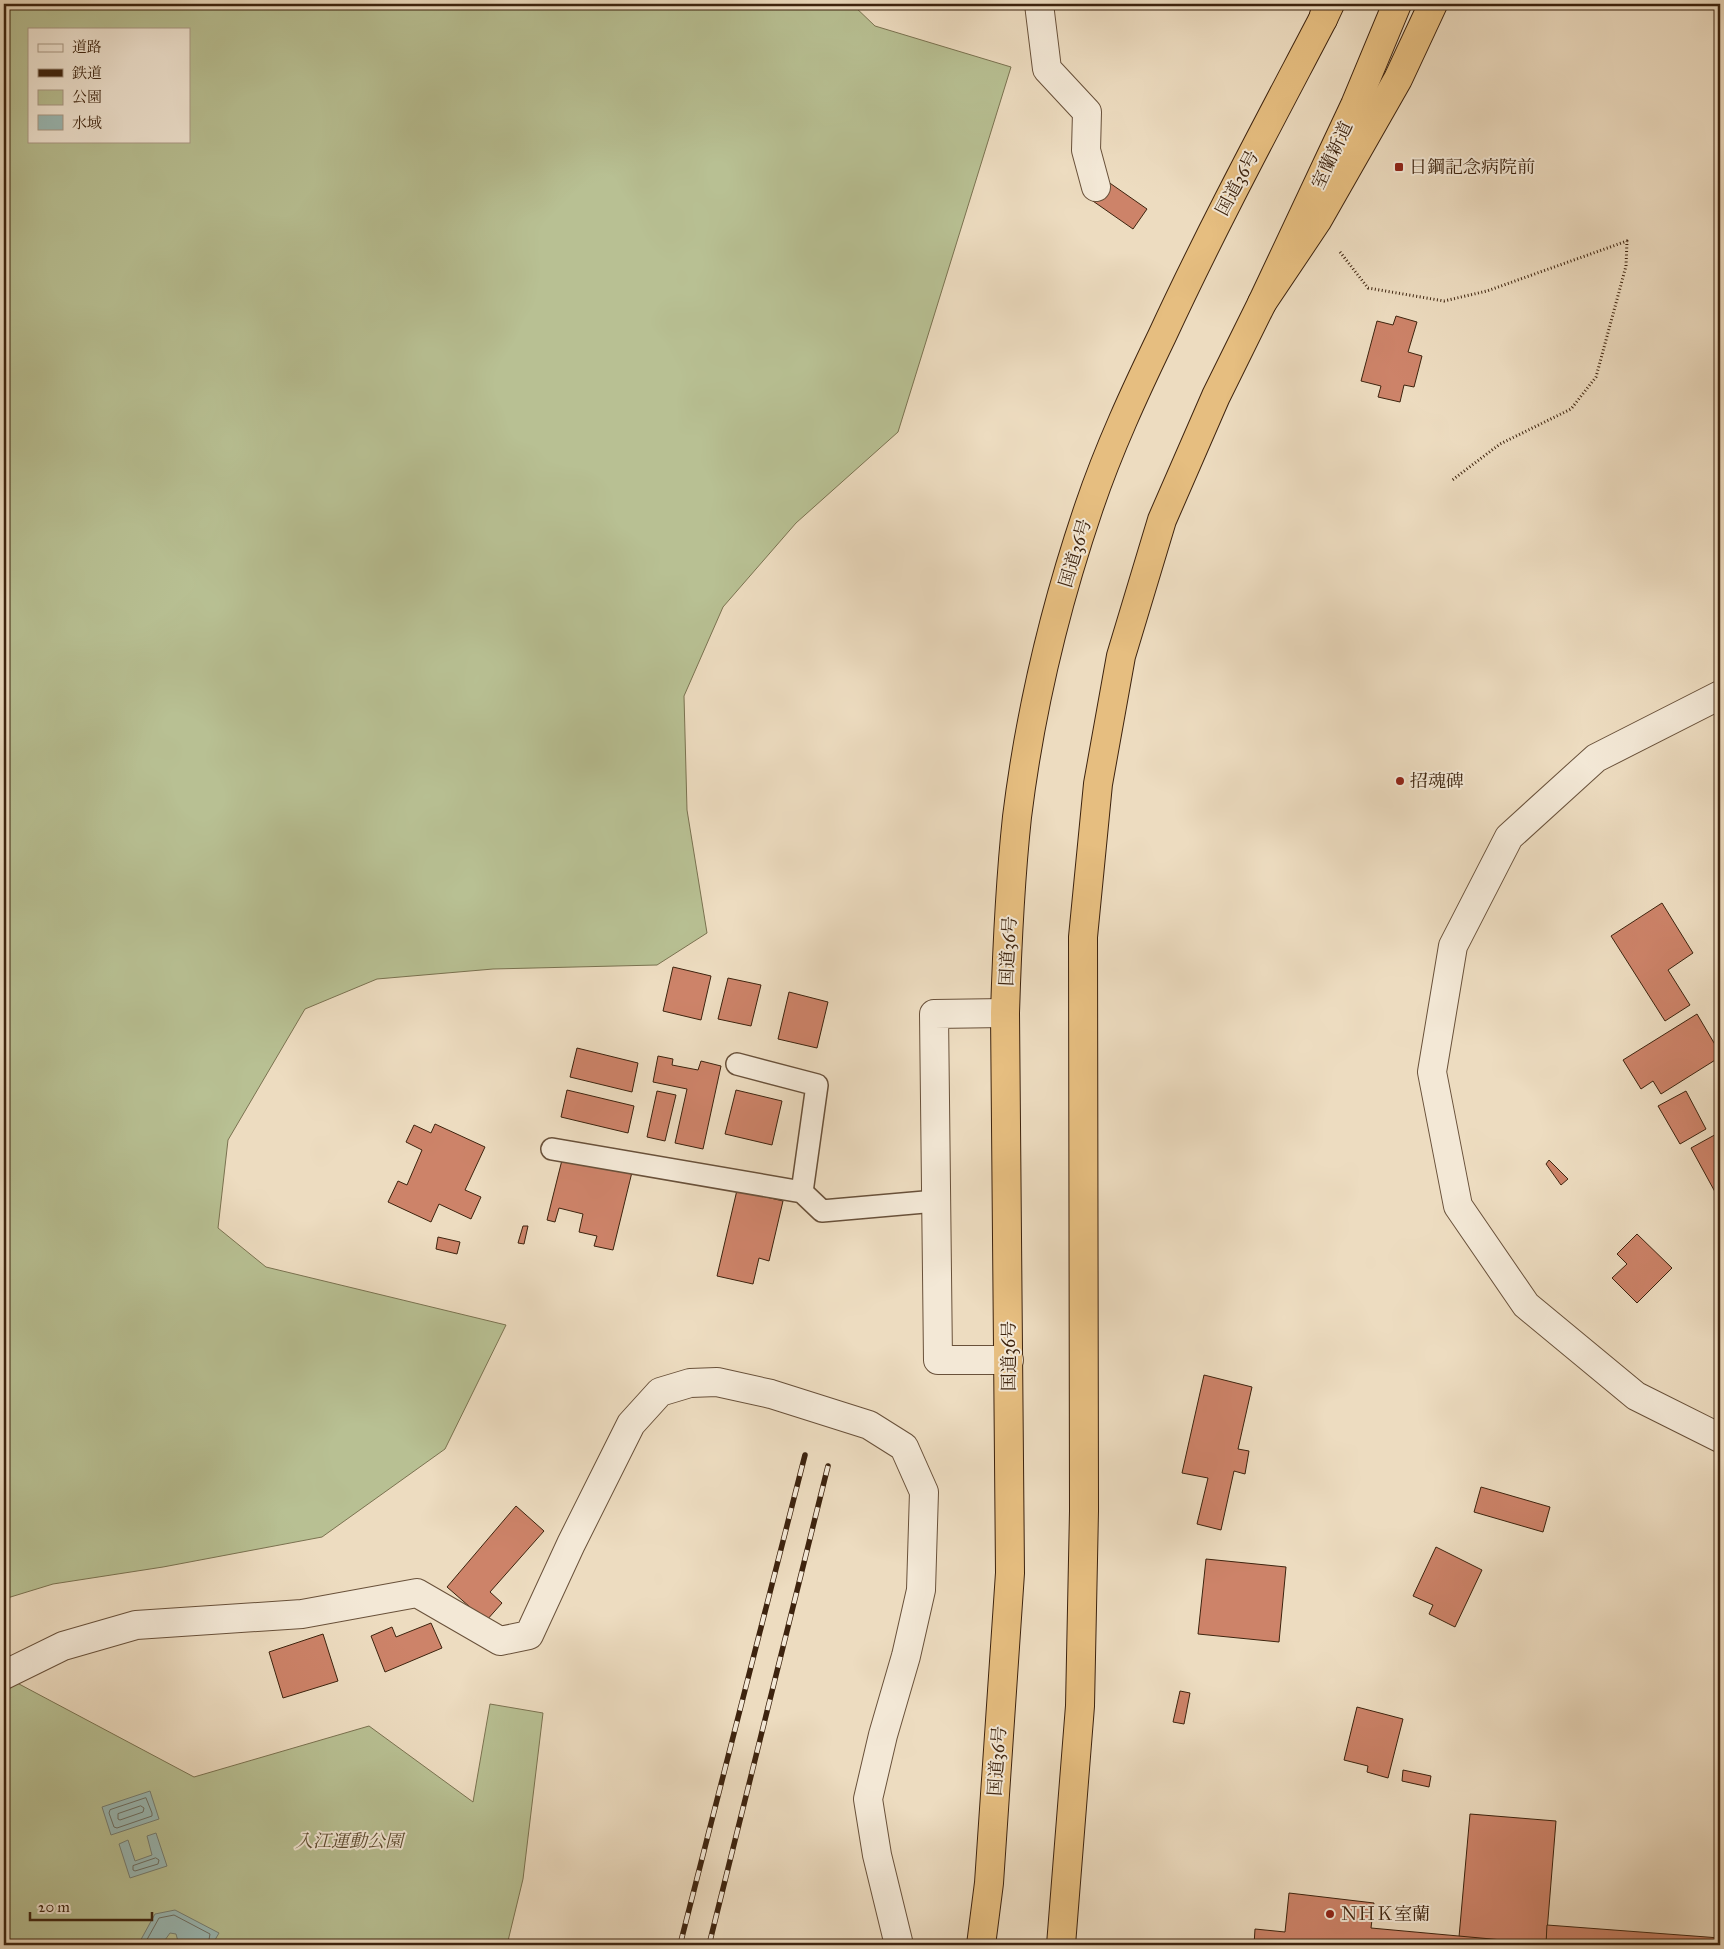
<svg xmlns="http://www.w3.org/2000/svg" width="1724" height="1949" font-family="'IM FELL Great Primer','Noto Serif JP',serif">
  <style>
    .green { fill: #b8c093; stroke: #7a7250; fill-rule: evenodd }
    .water { fill: #9abab6; stroke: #757e73 }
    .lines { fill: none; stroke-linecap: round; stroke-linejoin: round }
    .shore { stroke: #6c6e62; stroke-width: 1 }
    .building { fill: #cd8369; stroke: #3d230e }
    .service-casing { stroke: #69513a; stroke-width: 24 }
    .minor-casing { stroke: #69513a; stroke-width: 30 }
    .trunk-casing { stroke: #3d230e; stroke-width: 30 }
    .motorway-casing { stroke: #3d230e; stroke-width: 30 }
    .path { stroke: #3d230e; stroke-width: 3; stroke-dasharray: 1 2.5; stroke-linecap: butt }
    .service { stroke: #f3e8d6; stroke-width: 21 }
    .minor { stroke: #f3e8d6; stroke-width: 28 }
    .trunk { stroke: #e6be80; stroke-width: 28 }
    .motorway { stroke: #e6be80; stroke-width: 28 }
    .rail-casing { stroke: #3d230e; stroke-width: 5.5 }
    .rail { stroke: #f3e8d6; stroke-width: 4; stroke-dasharray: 11; stroke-linecap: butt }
    .poi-dot { fill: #8f2418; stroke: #f3e8d6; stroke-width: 2 }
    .labels { text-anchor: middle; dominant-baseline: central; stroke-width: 4; stroke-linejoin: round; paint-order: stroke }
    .street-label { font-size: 18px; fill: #3d230e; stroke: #f3e8d6 }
    .poi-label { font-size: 18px; fill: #3d230e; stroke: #f3e8d6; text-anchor: start }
    .park-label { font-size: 18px; font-style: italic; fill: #5c4a2f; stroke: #f3e8d6 }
  </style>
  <rect width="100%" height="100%" fill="#eddcc0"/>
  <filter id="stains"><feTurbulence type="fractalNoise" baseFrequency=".004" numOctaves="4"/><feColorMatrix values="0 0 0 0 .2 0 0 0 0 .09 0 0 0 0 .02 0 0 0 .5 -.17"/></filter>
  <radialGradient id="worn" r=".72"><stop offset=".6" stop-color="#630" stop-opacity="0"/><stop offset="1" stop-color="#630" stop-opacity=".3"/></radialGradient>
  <g class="green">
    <path d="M 4,4 L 852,4 L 875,26 L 1011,67 L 898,432 L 796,523 L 723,607 L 684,696 L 687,810 L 707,933 L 657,965 L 493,969 L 377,979 L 305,1009 L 228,1140 L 218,1228 L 266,1267 L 506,1325 L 445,1449 L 322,1537 L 163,1567 L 53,1584 L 4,1599 ZM 29,29 L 189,29 L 189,141 L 29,141 Z"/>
    <path d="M 4,1676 L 194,1777 L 369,1726 L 473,1802 L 490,1704 L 543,1713 L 523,1879 L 507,1945 L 4,1945 Z"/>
  </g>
  <g class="water">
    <path d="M 150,1791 L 159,1819 L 111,1835 L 102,1807 Z"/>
    <path d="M 156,1833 L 167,1866 L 130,1878 L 119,1844 L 128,1840 L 135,1861 L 152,1855 L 147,1836 Z"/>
    <path d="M 175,1910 L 219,1933 L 212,1945 L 179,1945 L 176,1934 L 170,1933 L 165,1940 L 166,1945 L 138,1945 L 155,1914 Z"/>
  </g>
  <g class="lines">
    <g class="shore">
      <path d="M 146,1798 L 152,1813 L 152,1816 L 117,1828 L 114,1827 L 109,1813 L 110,1810 Z"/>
      <path d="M 141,1806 L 144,1808 L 143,1812 L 120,1820 L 118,1819 L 118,1814 Z"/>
      <path d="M 156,1858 L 159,1860 L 158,1864 L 135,1871 L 133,1870 L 133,1866 Z"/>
      <path d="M 144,1945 L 159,1918 L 174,1915 L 210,1934 L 208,1945"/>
    </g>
  </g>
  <g class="building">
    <path d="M 1104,179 L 1147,209 L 1133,229 L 1090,199 Z"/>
    <path d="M 1396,316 L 1417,322 L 1408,352 L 1422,356 L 1414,387 L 1404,385 L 1400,402 L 1378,397 L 1381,386 L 1361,381 L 1377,321 L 1393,325 Z"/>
    <path d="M 1662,903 L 1693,953 L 1668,970 L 1690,1005 L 1665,1021 L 1611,936 Z"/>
    <path d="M 673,967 L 711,976 L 701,1020 L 663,1011 Z"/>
    <path d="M 728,978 L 761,985 L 751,1026 L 718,1019 Z"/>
    <path d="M 789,992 L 828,1002 L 817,1048 L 778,1039 Z"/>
    <path d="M 1697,1014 L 1720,1053 L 1720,1057 L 1661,1094 L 1653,1081 L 1641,1089 L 1623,1060 Z"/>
    <path d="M 577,1048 L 638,1063 L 632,1092 L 570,1077 Z"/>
    <path d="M 658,1056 L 673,1059 L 672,1065 L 698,1070 L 701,1061 L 721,1066 L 703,1149 L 675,1143 L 687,1089 L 653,1082 Z"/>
    <path d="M 567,1090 L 634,1106 L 628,1133 L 561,1117 Z"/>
    <path d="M 736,1090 L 782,1101 L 772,1145 L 725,1134 Z"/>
    <path d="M 657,1091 L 676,1095 L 665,1141 L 647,1137 Z"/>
    <path d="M 1686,1091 L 1706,1129 L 1680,1144 L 1658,1106 Z"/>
    <path d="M 435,1124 L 485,1147 L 465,1190 L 481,1197 L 471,1219 L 439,1204 L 431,1222 L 388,1202 L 398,1181 L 407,1185 L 422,1150 L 406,1142 L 414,1125 L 431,1133 Z"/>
    <path d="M 1720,1132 L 1720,1201 L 1691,1148 Z"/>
    <path d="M 564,1152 L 633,1168 L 613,1250 L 594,1246 L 597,1236 L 579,1232 L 583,1214 L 559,1208 L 555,1222 L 547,1220 Z"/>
    <path d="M 1549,1160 L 1568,1179 L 1561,1185 L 1546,1164 Z"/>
    <path d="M 737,1190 L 783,1201 L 769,1261 L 759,1258 L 753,1284 L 717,1276 Z"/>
    <path d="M 523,1226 L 528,1226 L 524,1244 L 518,1243 Z"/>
    <path d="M 1637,1234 L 1672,1268 L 1637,1303 L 1612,1278 L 1627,1264 L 1617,1254 Z"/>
    <path d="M 438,1237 L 460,1242 L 457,1254 L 436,1249 Z"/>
    <path d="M 1204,1375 L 1252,1387 L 1238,1449 L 1249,1451 L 1245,1474 L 1234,1471 L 1221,1530 L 1197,1524 L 1208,1478 L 1182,1473 Z"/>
    <path d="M 1481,1487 L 1550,1507 L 1543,1532 L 1474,1512 Z"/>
    <path d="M 516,1506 L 544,1531 L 490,1592 L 502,1603 L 486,1621 L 447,1587 Z"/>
    <path d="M 1436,1547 L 1482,1570 L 1455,1627 L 1429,1614 L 1433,1605 L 1413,1596 Z"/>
    <path d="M 1206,1559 L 1286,1567 L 1279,1642 L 1198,1634 Z"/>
    <path d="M 431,1623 L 442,1648 L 385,1672 L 371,1636 L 392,1627 L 396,1637 Z"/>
    <path d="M 323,1634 L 338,1681 L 283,1698 L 269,1652 Z"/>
    <path d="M 1180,1691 L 1190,1693 L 1184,1724 L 1173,1722 Z"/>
    <path d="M 1357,1707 L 1403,1719 L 1388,1778 L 1367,1772 L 1368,1766 L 1344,1760 Z"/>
    <path d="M 1403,1770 L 1431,1776 L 1429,1787 L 1402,1781 Z"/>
    <path d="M 1470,1814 L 1556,1821 L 1546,1944 L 1459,1937 Z"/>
    <path d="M 1289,1893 L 1374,1903 L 1371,1928 L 1546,1944 L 1547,1925 L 1720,1938 L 1720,1945 L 1254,1945 L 1255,1929 L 1285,1932 Z"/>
  </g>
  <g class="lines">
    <g class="service-casing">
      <g id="service">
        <path d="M 737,1064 L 817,1085 L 802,1192"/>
        <path d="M 552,1149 L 802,1192 L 822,1211 L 936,1201"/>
      </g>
    </g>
    <g class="minor-casing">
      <g id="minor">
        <path d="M 1039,4 L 1047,69 L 1087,112 L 1086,150 L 1096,187"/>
        <path d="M 1720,695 L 1596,758 L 1509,837 L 1453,946 L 1432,1072 L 1458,1206 L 1526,1305 L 1636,1396 L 1720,1438"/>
        <path d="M 1005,1013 L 934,1014 L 938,1360 L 1009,1360"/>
        <path d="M 4,1675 L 63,1646 L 136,1625 L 302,1614 L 417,1593 L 500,1641 L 529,1635 L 571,1544 L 631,1424 L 660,1392 L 690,1383 L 717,1382 L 771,1394 L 869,1425 L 904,1447 L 924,1492 L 921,1590 L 906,1656 L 883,1735 L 868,1799 L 877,1855 L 899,1945"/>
      </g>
    </g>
    <g class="trunk-casing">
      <g id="trunk">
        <path d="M 981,1945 L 989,1883 L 1010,1573 L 1005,1013 C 1007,948 1010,882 1017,817 C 1030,712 1055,607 1089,507 C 1109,448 1135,392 1162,336 C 1212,228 1268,124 1323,19 L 1327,4"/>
        <path d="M 1061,1945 L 1080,1706 L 1084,1511 L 1083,937 L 1098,784 L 1121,656 L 1162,520 L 1216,396 L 1262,303 L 1317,221 L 1398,79 L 1433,4"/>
      </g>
    </g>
    <g class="motorway-casing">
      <g id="motorway">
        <path d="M 1323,19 L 1330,4"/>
        <path d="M 1262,303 L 1355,105 L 1397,4"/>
      </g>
    </g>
    <path class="path" d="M 1340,252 L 1368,288 L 1444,301 L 1487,291 L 1627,241 L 1626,266 L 1596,377 L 1571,409 L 1500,444 L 1451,481"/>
    <use href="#service" class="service"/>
    <use href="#minor" class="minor"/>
    <use href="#trunk" class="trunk"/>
    <use href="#motorway" class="motorway"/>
    <g class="rail-casing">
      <g id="rail">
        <path d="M 680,1945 L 805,1455"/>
        <path d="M 709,1945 L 828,1466"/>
      </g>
    </g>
    <use href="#rail" class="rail"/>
  </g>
  <g class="poi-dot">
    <rect x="1394" y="162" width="10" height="10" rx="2.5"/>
    <circle cx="1400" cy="781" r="5"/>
    <circle cx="1330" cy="1914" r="5"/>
  </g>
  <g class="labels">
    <g class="street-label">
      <text transform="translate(1332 155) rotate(-65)">室蘭新道</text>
      <text transform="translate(1237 183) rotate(-62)">国道36号</text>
      <text transform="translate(1075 553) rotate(-73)">国道36号</text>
      <text transform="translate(1008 951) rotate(-87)">国道36号</text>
      <text transform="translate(1009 1356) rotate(-90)">国道36号</text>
      <text transform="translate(997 1761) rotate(-86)">国道36号</text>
    </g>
    <g class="poi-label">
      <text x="1409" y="167">日鋼記念病院前</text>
      <text x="1410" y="781">招魂碑</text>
      <text x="1340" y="1914">ＮＨＫ室蘭</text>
    </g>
    <g class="park-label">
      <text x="349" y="1841">入江運動公園</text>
    </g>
  </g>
  <rect width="1724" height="1949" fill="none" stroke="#eddcc0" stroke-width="20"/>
  <rect x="5" y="5" width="1714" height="1939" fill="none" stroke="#3d230e" stroke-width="2.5"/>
  <rect x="10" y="10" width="1704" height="1929" fill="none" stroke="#3d230e"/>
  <rect x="28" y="28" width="162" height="115" fill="#f3e8d6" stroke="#aa9986"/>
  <rect x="38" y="44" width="25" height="8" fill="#f3e8d6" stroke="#aa9986"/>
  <text x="72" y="52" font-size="15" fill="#3d230e">道路</text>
  <rect x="38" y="69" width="25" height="8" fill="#3d230e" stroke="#aa9986"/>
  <text x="72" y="78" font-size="15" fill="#3d230e">鉄道</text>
  <rect x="38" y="90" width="25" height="15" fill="#b8c093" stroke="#aa9986"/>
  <text x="72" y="102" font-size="15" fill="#3d230e">公園</text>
  <rect x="38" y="115" width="25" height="15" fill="#9abab6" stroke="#aa9986"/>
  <text x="72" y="128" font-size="15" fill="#3d230e">水域</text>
  <path d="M30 1912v8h122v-8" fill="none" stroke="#3d230e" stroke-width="2.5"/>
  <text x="38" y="1912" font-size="15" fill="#3d230e" stroke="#f3e8d6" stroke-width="4" paint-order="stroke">20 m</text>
  <rect width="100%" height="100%" filter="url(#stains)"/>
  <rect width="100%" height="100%" fill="url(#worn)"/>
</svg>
